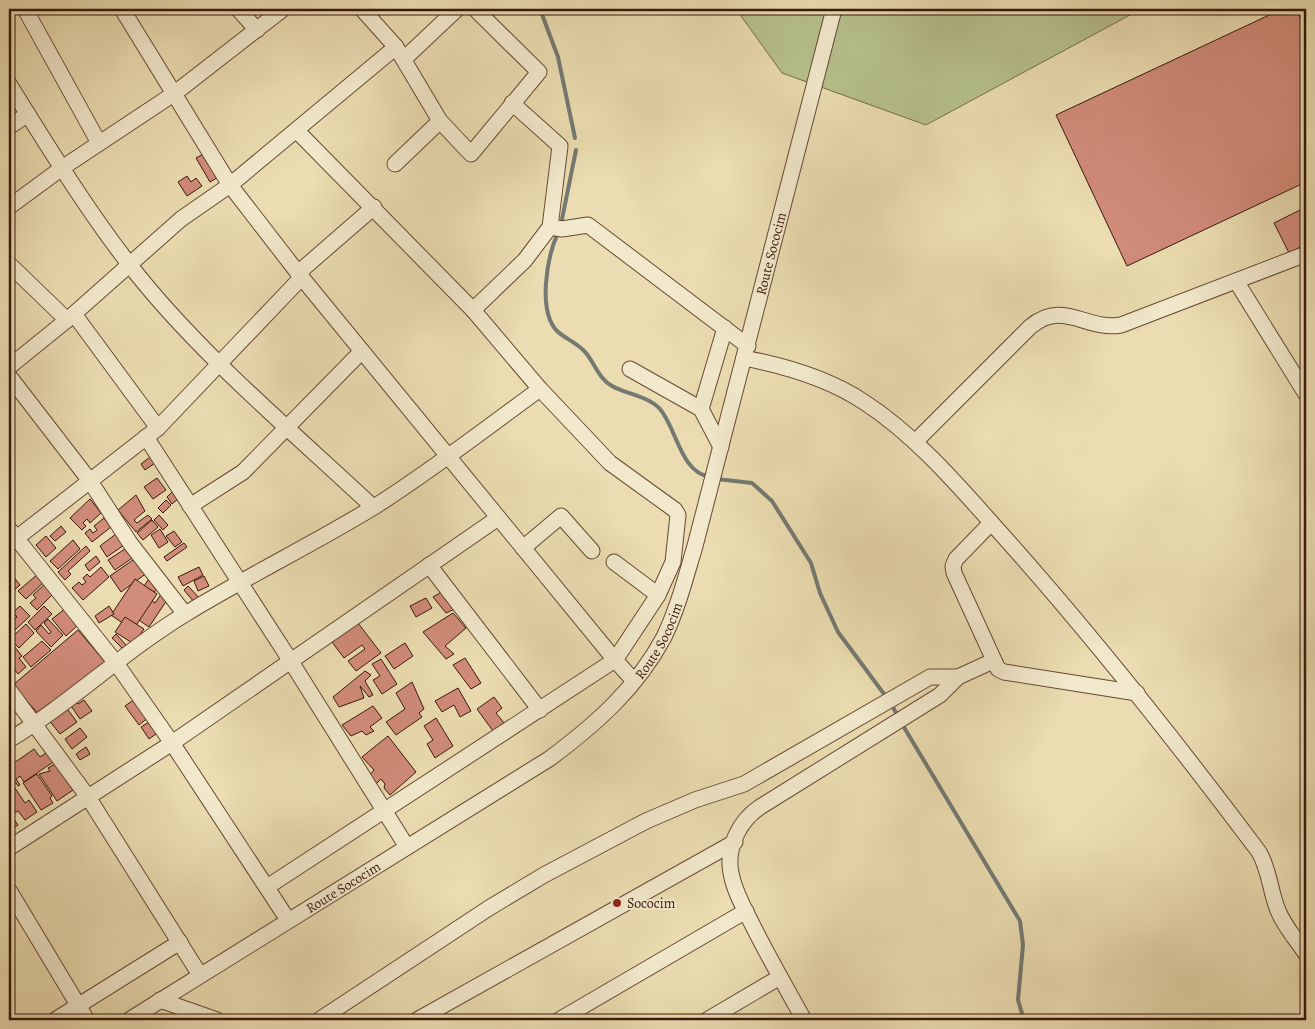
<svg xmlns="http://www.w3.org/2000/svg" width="1315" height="1029" font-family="Alegreya,serif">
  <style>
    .green { fill: #b6c18c; stroke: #786c4c }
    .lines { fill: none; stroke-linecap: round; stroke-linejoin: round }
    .stream { stroke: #747972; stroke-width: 4 }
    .building { fill: #d18c7a; stroke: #39180c }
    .minor-casing { stroke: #664935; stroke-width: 17 }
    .minor { stroke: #f2e9cc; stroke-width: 15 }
    .poi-dot { fill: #8f2418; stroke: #f2e9cc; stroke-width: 2 }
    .labels { text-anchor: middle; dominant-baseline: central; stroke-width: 4; stroke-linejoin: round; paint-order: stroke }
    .street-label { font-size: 14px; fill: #39180c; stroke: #f2e9cc }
    .poi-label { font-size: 14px; fill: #39180c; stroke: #f2e9cc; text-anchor: start }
  </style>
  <rect width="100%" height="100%" fill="#ebddb1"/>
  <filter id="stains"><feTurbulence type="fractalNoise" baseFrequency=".004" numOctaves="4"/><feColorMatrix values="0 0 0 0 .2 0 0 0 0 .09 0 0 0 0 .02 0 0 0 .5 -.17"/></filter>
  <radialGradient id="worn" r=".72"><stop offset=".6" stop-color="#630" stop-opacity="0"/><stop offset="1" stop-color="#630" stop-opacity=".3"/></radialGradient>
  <path class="green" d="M 736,9 L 1141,9 L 926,125 L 782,73 Z"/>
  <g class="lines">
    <g class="stream">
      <path d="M 540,9 L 558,57 L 575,138"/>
      <path d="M 561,224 L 576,150"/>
      <path d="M 557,235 C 547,258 538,309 556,330 C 565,339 578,343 586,353 C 595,364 599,379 612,386 C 626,394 648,396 660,409 C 677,429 680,472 710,477"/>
      <path d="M 717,479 L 752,483 L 772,501 L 811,563 L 820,593 L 838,632 L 887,698"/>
      <path d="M 891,704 L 899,718"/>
      <path d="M 902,724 L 1020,921 L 1023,945 L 1018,1000 L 1024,1020"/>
    </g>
  </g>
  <g class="building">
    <path d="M 1282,9 L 1296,9 L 1306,30 L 1306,182 L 1127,266 L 1056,115 Z"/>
    <path d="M 207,152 L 220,176 L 210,182 L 196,158 Z"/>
    <path d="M 187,176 L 191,182 L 196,178 L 202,186 L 187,196 L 178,182 Z"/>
    <path d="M 1306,207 L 1306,244 L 1289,253 L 1274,223 Z"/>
    <path d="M 150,457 L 155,463 L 145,470 L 141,464 Z"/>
    <path d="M 157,478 L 166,490 L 153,499 L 144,487 Z"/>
    <path d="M 172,492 L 178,499 L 172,504 L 167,497 Z"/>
    <path d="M 136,495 L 145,511 L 134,520 L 137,523 L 148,515 L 152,519 L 136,532 L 118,510 Z"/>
    <path d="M 90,499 L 101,513 L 90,523 L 87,519 L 83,523 L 86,526 L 82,530 L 70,518 Z"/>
    <path d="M 166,500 L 171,505 L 163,513 L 158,508 Z"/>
    <path d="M 159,515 L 168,525 L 163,530 L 154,520 Z"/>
    <path d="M 104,518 L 111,527 L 92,542 L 85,533 L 90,529 L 93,533 L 97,530 L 94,526 Z"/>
    <path d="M 152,520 L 158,527 L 143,540 L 137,533 Z"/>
    <path d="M 61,526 L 66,532 L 55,541 L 50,536 Z"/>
    <path d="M 160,529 L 168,542 L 159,548 L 151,535 Z"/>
    <path d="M 174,531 L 182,542 L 175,547 L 166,536 Z"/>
    <path d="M 116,534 L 124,545 L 107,557 L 100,546 Z"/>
    <path d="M 46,536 L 56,548 L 46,557 L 36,545 Z"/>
    <path d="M 73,540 L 80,549 L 58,569 L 50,561 Z"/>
    <path d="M 184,543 L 187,547 L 167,561 L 164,557 Z"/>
    <path d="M 131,545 L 138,554 L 115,570 L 108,560 Z"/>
    <path d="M 86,546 L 90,551 L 68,571 L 71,574 L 65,580 L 58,572 Z"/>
    <path d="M 140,555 L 151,570 L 121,592 L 110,576 Z"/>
    <path d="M 96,556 L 100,562 L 89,571 L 85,565 Z"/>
    <path d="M 101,567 L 109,577 L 83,600 L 72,588 L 79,582 L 82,585 L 86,582 L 83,578 L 87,574 L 90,577 Z"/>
    <path d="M 199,567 L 203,575 L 183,586 L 178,577 Z"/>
    <path d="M 9,571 L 20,585 L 12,592 L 9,588 Z"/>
    <path d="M 39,573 L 46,580 L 26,599 L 18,591 Z"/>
    <path d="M 204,576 L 209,586 L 198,591 L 194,581 Z"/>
    <path d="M 150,577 L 160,583 L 150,599 L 155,603 L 166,587 L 173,591 L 149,627 L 127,612 Z"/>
    <path d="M 135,579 L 157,594 L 133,630 L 111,615 Z"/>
    <path d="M 46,583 L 55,592 L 37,610 L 30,603 L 36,598 L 33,595 Z"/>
    <path d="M 188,586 L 204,603 L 199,608 L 184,590 Z"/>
    <path d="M 443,591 L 457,608 L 446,613 L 433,597 Z"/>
    <path d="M 426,598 L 432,608 L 416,617 L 410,606 Z"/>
    <path d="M 20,606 L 30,616 L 15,630 L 9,623 L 9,617 L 10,615 L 14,619 L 17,617 L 13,612 Z"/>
    <path d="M 44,606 L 52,614 L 35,630 L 28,622 Z"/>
    <path d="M 109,606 L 114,614 L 99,623 L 95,616 Z"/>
    <path d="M 66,608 L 79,624 L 66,636 L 52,619 Z"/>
    <path d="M 453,613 L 466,628 L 445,646 L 454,654 L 446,659 L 423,632 Z"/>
    <path d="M 125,617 L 144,629 L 134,644 L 115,632 Z"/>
    <path d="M 48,619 L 63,635 L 51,647 L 36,631 L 41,625 L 49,634 L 51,632 L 44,623 Z"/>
    <path d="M 358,623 L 381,653 L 356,671 L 348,661 L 365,649 L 362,645 L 344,658 L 332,642 Z"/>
    <path d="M 26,624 L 34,633 L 19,648 L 10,639 Z"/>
    <path d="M 78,630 L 105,662 L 40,716 L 13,685 Z"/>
    <path d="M 116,634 L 127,646 L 123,649 L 112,638 Z"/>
    <path d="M 9,640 L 22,656 L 19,658 L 26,667 L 18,674 L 9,662 Z"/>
    <path d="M 42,641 L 51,650 L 31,667 L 23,657 Z"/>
    <path d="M 405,643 L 413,656 L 394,669 L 385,656 Z"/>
    <path d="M 465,658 L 481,683 L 471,689 L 453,665 Z"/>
    <path d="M 381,659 L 397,684 L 382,694 L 373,680 L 380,676 L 372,664 Z"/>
    <path d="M 365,671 L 371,675 L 365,681 L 373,695 L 369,697 L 360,686 L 364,698 L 339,707 L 333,697 Z"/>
    <path d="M 412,682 L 424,709 L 419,713 L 422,717 L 396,735 L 386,722 L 405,709 L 396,693 Z"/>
    <path d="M 458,688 L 471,711 L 460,717 L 454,705 L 442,712 L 435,701 Z"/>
    <path d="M 494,697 L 502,708 L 496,713 L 504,723 L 493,731 L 477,709 Z"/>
    <path d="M 74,699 L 78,704 L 84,700 L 92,711 L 80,719 L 69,703 Z"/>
    <path d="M 135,699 L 149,717 L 139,725 L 125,706 Z"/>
    <path d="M 65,706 L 77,722 L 60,734 L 48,719 Z"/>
    <path d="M 373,706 L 382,718 L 370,727 L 374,731 L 366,735 L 362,731 L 351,736 L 342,725 Z"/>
    <path d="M 436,718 L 453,746 L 435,758 L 427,744 L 433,740 L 424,726 Z"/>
    <path d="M 152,720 L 160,731 L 149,739 L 141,727 Z"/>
    <path d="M 80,728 L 87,737 L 72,749 L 65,739 Z"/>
    <path d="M 388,736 L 416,772 L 390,795 L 384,788 L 385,784 L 381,779 L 375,785 L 369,776 L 374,770 L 362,757 Z"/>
    <path d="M 86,747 L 90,754 L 80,760 L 76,754 Z"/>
    <path d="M 34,749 L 40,757 L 49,751 L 56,760 L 24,782 L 20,776 L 16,779 L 20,785 L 18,786 L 9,773 L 9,766 L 15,764 L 14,763 Z"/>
    <path d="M 55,764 L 73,790 L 57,801 L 39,774 L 50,771 L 48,768 Z"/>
    <path d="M 37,774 L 52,796 L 50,798 L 53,803 L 41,810 L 23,783 Z"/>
    <path d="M 15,788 L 25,803 L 29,800 L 37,812 L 25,820 L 18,811 L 11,815 L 18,825 L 9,831 L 9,792 Z"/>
  </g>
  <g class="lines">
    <g class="minor-casing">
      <g id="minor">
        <path d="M 25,9 L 99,143"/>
        <path d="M 122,9 L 230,185 L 298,273 L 615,660 L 634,681"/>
        <path d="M 238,9 L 257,30"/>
        <path d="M 362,9 L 396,47 L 440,121 L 471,154 L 539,72 L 475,9"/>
        <path d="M 404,59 L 457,9"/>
        <path d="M 9,84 C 47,145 85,207 129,264 C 196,351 292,431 373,507"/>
        <path d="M 9,127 L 28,114"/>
        <path d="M 395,164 L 440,121"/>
        <path d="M 9,207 L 62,168 L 175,93 L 283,9"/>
        <path d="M 550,227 L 562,229 L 588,225 L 748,346"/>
        <path d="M 9,264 L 67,320"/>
        <path d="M 298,273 L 374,207"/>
        <path d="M 1236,281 L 1306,394"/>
        <path d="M 473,310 L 525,260 L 550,227 L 560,146 L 512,103"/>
        <path d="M 74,314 L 158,428"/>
        <path d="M 744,358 C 786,366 828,378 864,402 C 918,437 962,490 1005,538 C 1095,639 1178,744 1259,852 C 1269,869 1270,889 1277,908 C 1283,925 1296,939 1306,954"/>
        <path d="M 9,367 L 67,320 L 181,219 L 230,185 L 396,47"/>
        <path d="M 630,369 L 701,409 L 721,447"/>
        <path d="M 9,376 L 90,481 L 130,543 L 185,614"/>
        <path d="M 701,409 L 725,328"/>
        <path d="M 146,437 L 290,660 L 407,847"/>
        <path d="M 915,442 L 1030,327 C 1063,299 1086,331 1121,325 L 1306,254"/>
        <path d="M 190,506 L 243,472 L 362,351"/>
        <path d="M 991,523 L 956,559 L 953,566 L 954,573 L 998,669 L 1004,672 L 1137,693"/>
        <path d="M 9,529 L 116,663 L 172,743 L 288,920"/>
        <path d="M 9,544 L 158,428 L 302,277"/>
        <path d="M 523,548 L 561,516 L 592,551"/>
        <path d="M 614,562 L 658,595"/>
        <path d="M 429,565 L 540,710"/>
        <path d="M 9,690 L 88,797 L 200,975"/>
        <path d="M 9,740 C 71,703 124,651 187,613 C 248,576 313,544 374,507 C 431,471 485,429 540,389"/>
        <path d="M 9,848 L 172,743 L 498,518"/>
        <path d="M 267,887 L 615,660 L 658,595 L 673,562 L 678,515 L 675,510 L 610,463 L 540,389 L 473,310 L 297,131"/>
        <path d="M 9,890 L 87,1020"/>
        <path d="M 160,1000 L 217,1020"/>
        <path d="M 55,1020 L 180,942"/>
        <path id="s1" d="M 129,1020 L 549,759 C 595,725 637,688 664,637 C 678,608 686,576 695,546 L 834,9"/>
        <path d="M 319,1020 L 489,908 L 544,875 L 646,821 L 695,800 L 744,784 L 930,677 L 958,677"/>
        <path d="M 417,1020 L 735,842"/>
        <path d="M 559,1020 L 746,911"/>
        <path d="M 707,1020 L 780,977"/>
        <path d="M 804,1020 C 787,989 769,958 753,926 C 745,910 734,891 731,873 C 726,848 739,821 760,807 L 940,695 L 958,677 L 993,661"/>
      </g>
    </g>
    <use href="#minor" class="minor"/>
  </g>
  <circle class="poi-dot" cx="617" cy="903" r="5"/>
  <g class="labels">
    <g class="street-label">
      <text stroke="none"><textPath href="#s1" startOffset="1062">Route Sococim</textPath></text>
      <text stroke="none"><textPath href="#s1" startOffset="658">Route Sococim</textPath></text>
      <text stroke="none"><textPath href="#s1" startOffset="252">Route Sococim</textPath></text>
    </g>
    <g class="poi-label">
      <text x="627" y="903">Sococim</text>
    </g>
  </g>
  <rect width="1315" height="1029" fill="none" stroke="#ebddb1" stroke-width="30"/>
  <rect x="10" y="10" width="1295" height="1009" fill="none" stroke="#39180c" stroke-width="2.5"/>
  <rect x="15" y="15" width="1285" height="999" fill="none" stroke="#39180c"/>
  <rect width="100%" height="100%" filter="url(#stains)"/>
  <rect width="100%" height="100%" fill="url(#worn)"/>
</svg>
